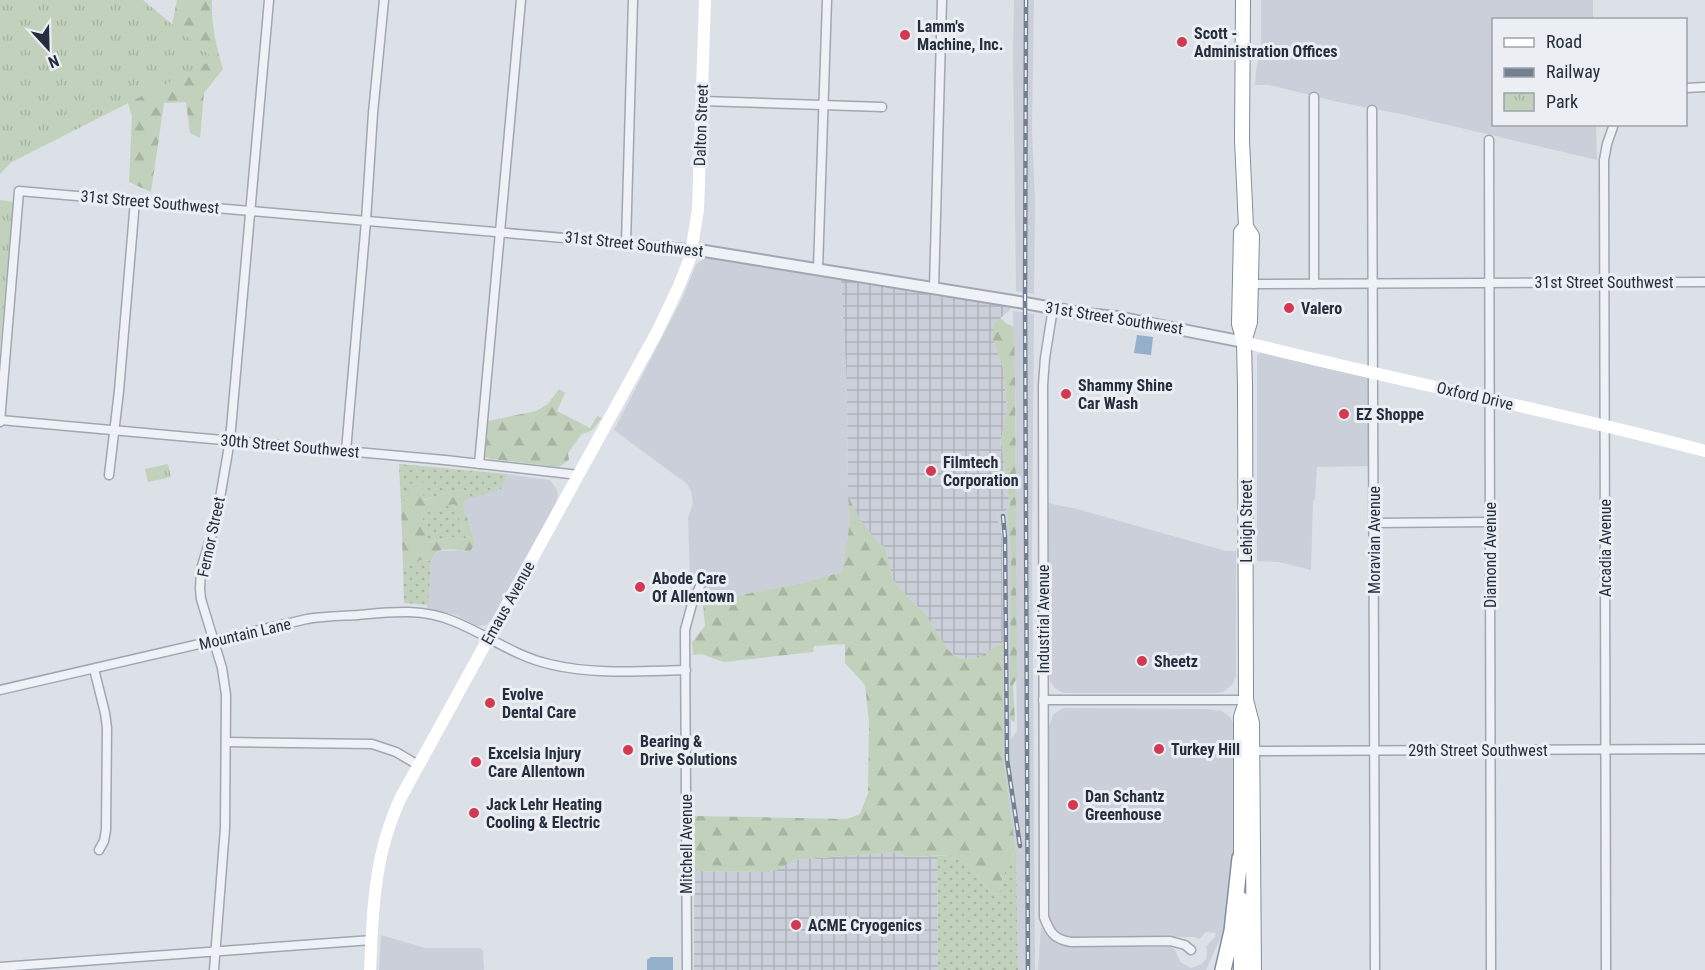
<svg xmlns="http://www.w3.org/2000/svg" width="1705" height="970" font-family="'Roboto Condensed',sans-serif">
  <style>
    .built { fill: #cacfd9 }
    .industrial { fill: url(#industrial-grid) }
    .grass { fill: url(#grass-dots) }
    .forest { fill: url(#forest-firs); fill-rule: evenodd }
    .park { fill: url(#park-tufts) }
    .water { fill: #94afc9 }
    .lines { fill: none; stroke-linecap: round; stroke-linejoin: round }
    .minor-casing { stroke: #a1a7b1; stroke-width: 11 }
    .tertiary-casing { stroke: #a1a7b1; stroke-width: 14 }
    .trunk-casing { stroke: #828e9e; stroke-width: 16 }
    .motorway-casing { stroke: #828e9e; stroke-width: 18 }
    .minor { stroke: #eef1f5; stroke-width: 8 }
    .tertiary { stroke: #eef1f5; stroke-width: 10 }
    .secondary { stroke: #fff; stroke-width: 12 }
    .trunk { stroke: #fff; stroke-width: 14 }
    .motorway { stroke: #fff; stroke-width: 15 }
    .rail-casing { stroke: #748091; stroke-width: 4.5 }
    .rail { stroke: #ebeff4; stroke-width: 2; stroke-dasharray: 7; stroke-linecap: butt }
    .poi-dot { fill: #d33953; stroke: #ebeff4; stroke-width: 2 }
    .labels { text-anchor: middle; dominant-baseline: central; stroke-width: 6; stroke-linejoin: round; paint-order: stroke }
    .poi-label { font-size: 16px; font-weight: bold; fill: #252e3d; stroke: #ebeff4; text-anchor: start }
    .street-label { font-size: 16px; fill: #252e3d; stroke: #ebeff4 }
  </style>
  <defs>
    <pattern id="industrial-grid" width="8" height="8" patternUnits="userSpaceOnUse" patternTransform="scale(1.5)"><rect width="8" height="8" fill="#cacfd9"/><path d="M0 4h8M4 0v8" fill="none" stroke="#adb2bb"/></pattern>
    <pattern id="grass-dots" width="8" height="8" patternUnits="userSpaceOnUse" patternTransform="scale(1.5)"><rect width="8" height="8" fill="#c2d1bc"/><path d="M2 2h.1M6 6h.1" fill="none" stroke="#a7b4a2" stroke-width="1.8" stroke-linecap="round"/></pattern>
    <pattern id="forest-firs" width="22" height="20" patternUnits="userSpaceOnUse" patternTransform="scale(1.5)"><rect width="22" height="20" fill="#c2d1bc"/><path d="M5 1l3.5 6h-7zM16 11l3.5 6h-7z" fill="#a7b4a2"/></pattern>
    <pattern id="park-tufts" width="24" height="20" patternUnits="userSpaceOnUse" patternTransform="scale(1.5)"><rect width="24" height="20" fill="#c2d1bc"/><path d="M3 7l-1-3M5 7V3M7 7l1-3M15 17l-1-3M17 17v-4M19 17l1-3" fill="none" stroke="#a7b4a2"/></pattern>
  </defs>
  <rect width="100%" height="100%" fill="#dce0e7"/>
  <g class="built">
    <path d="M 1014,0 L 1034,0 L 1032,131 L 1035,200 L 1034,294 L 1016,291 L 1013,53 Z"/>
    <path d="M 1261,0 L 1593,0 L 1593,19 L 1494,20 L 1494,124 L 1596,125 L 1597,160 L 1401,114 L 1338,102 L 1269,85 L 1255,85 L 1256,71 L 1261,44 Z"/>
    <path d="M 709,257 L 841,279 L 847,386 L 848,496 L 850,522 L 842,572 L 802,583 L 725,598 L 702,593 L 690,575 L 688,518 L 693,503 L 691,491 L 687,484 L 614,430 L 681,301 L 696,265 L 702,259 Z"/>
    <path d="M 1013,311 L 1034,314 L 1032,545 L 1035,970 L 1018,970 L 1016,852 L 1003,758 L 1003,567 L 1002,538 L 996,513 L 1007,510 L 1011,553 L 1011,739 L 1017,731 L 1015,558 L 1016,415 Z"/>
    <path d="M 1261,353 L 1366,377 L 1370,379 L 1370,466 L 1317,467 L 1315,499 L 1313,501 L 1311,570 L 1279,562 L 1257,561 L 1257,355 Z"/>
    <path d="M 507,474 L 550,480 L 557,490 L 558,495 L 556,503 L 492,619 L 486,625 L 477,626 L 456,615 L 427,608 L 431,561 L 436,553 L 441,551 L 459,550 L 469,552 L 475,543 L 464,508 L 465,499 L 500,489 Z"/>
    <path d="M 1048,503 L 1077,509 L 1226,551 L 1236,551 L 1236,676 L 1233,684 L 1223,692 L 1217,693 L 1066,693 L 1061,692 L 1054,687 L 1050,681 L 1049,674 Z"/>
    <path d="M 1063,708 L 1207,709 L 1222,711 L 1230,717 L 1234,725 L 1236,751 L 1235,840 L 1228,932 L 1218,943 L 1206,970 L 1038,970 L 1041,926 L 1047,936 L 1056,943 L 1064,946 L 1171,947 L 1175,950 L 1180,962 L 1191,968 L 1202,964 L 1206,959 L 1207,953 L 1206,947 L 1215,937 L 1216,933 L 1206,932 L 1199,939 L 1194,937 L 1070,937 L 1060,934 L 1055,930 L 1050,920 L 1050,914 L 1049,727 L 1053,715 Z"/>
    <path d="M 381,935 L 425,948 L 480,948 L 483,951 L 484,970 L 379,970 Z"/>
  </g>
  <g class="industrial">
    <path d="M 841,279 L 1010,307 L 1010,310 L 993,324 L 993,340 L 1003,368 L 1007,407 L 1001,440 L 1010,507 L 1007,510 L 996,513 L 1002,538 L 1003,642 L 977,658 L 960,659 L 948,650 L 925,614 L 903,592 L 892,578 L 886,549 L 873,537 L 858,516 L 848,496 L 847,386 Z"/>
    <path d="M 898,852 L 905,857 L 937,856 L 938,970 L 694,970 L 694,871 L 769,872 L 782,868 L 793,860 Z"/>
  </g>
  <g class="grass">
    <path d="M 399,464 L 507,474 L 501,489 L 471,498 L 468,493 L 462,489 L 422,500 L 407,499 L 401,504 Z"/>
    <path d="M 454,503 L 467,540 L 450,537 L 425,543 L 422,512 Z"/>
    <path d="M 421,560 L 431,561 L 428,605 L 404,603 L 403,567 Z"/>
    <path d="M 1016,852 L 1018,970 L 938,970 L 937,856 L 950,855 L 971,866 L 985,887 L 998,897 C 1003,879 1004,868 1016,852 Z"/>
  </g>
  <g class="forest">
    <path d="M 0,0 L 171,29 L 177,0 L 212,0 C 211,24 216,46 223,69 L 204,93 L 200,138 L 190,133 L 186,102 L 164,103 L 151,192 L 129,182 L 132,116 L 127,100 L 26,147 L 0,174 Z"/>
    <path d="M 1000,318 L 1007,324 L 1014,327 C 1017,444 1015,561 1017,678 L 1013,685 L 1015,722 L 1013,722 L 1010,718 L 1011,553 L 1007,510 L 1010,507 L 1001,440 L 1007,407 L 1003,368 L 993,340 L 993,324 Z"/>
    <path d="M 559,389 L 565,393 L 557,411 L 590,428 L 597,416 L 602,418 L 592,430 L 581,435 L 568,453 L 569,460 L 559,467 L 491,459 L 485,457 L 488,421 L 536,411 L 548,404 Z"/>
    <path d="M 425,482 L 423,500 L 461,489 L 468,493 L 471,498 L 465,500 L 464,508 L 475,543 L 470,552 C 461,550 445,547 437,552 C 436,553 432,559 431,561 L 421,560 L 403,567 L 401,504 L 407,499 L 408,484 ZM 454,504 L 467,540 L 450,537 L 426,543 L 422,512 Z"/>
    <path d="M 848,496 L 858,516 L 873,537 L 886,549 L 892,578 L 903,592 L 925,614 L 948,650 L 960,659 L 977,658 L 1003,642 L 1003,758 L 1016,852 C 1005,867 1002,880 998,897 L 985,887 L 971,866 L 950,855 L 905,857 L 898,852 L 793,860 L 782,868 L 769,872 L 694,871 L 694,816 L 847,819 L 860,814 L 868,793 L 869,722 L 865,685 L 845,663 L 845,644 L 814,646 L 813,652 L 724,662 L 701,654 L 693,655 L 692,642 L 705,626 L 702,593 L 725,598 L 802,583 L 842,572 L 850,522 Z"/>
  </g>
  <g class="park">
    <path d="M 0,0 L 143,0 L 209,55 L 209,62 L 8,164 L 0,166 Z"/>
    <path d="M 0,200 L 13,202 L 0,350 Z"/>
    <path d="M 168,464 L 171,477 L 148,482 L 145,469 Z"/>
  </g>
  <g class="water">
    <path d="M 1137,335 L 1153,337 L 1151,355 L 1134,353 Z"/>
    <path d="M 651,957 L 673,957 L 673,970 L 647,970 L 647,960 Z"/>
  </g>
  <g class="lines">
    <g class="minor-casing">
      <g id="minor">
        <path d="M 1686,88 L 1705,87"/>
        <path d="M 1314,97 L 1314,284"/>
        <path d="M 702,101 L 882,107"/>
        <path d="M 1372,110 L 1375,970"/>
        <path d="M 1489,140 L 1491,970"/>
        <path d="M 626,243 L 633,0"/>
        <path d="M 818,269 L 827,0"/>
        <path d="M 1250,284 L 1705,282"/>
        <path d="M 934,288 L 942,0"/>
        <path d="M 1053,308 L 1045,358 L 1043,385 L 1044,917 C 1050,933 1054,939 1071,942 L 1170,941 L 1185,945 L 1191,950"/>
        <path d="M 0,420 L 445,460 L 579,475"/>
        <path d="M 0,422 L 19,191 L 692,249"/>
        <path d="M 346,451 L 366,221 L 373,113 L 384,0"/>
        <path d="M 479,464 L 521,0"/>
        <path d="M 109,475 L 119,391 L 135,201"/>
        <path d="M 1374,523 L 1490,522"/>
        <path d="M 94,669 L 105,713 L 107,728 L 106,830 L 104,841 L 99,850"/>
        <path d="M 0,690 L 307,619 C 324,616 341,616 358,615 C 391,612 421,608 453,621 C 486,634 514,656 549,664 C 593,675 641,671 686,670"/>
        <path d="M 1043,700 L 1246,700"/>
        <path d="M 226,742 L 372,744 L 396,752 L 418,765"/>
        <path d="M 1252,751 L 1705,749"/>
        <path d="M 0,967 L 372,940"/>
        <path d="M 214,970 L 225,828 L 226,695 L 222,668 L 201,599 L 200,589 L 201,569 L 216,521 L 230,440 L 269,0"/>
        <path d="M 687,970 L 685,630 L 692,604 L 704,577"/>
        <path d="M 1606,970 L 1604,160 L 1607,144 L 1614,124"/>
      </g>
    </g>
    <g class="tertiary-casing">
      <path id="tertiary" d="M 692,249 L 1025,303 L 1085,314 L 1117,317 L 1244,342"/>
    </g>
    <g class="trunk-casing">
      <g id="trunk">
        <path d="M 1243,0 L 1242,140 L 1246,227 L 1252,236 L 1250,322 L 1244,342"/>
        <path d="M 1246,227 L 1241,232 L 1239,324 L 1244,342 L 1245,386 L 1246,700 L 1252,723 L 1254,970"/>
        <path d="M 1241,868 L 1241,717 L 1246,702"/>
        <path d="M 1241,899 L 1241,970"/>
      </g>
    </g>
    <g class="motorway-casing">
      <path id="motorway" d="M 1223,970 L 1232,931 L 1240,858"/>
    </g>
    <use href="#minor" class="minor"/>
    <use href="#tertiary" class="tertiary"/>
    <g class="secondary">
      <path d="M 1244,342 C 1397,381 1552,410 1705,451"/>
      <path d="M 370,970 C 372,930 373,887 383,848 C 387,831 393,815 400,799 L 657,332 L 678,288 L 690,258 L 698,210 L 705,0"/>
    </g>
    <use href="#trunk" class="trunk"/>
    <use href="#motorway" class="motorway"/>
    <g class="rail-casing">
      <g id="rail">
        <path d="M 1026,0 L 1025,303 L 1028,970"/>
        <path d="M 1003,516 L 1005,537 L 1007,759 L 1020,846"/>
      </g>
    </g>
    <use href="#rail" class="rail"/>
  </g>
  <g class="poi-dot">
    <circle cx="905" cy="35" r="6"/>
    <circle cx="1182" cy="42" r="6"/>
    <circle cx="1289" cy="308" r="6"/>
    <circle cx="1066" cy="394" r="6"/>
    <circle cx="1344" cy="414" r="6"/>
    <circle cx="931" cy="471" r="6"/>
    <circle cx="640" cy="587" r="6"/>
    <circle cx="1142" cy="661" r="6"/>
    <circle cx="490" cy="703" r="6"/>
    <circle cx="1159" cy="749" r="6"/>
    <circle cx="628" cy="750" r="6"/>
    <circle cx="476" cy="762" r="6"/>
    <circle cx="1073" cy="805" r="6"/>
    <circle cx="474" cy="813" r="6"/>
    <circle cx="796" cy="925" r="6"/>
  </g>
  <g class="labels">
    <g class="poi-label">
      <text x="917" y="26">Lamm's<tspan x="917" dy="18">Machine, Inc.</tspan></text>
      <text x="1194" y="33">Scott -<tspan x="1194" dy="18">Administration Offices</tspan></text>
      <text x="1301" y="308">Valero</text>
      <text x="1078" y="385">Shammy Shine<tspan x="1078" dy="18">Car Wash</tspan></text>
      <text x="1356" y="414">EZ Shoppe</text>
      <text x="943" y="462">Filmtech<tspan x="943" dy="18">Corporation</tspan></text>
      <text x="652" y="578">Abode Care<tspan x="652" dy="18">Of Allentown</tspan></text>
      <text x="1154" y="661">Sheetz</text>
      <text x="502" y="694">Evolve<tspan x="502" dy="18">Dental Care</tspan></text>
      <text x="640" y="741">Bearing &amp;<tspan x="640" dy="18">Drive Solutions</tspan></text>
      <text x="1171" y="749">Turkey Hill</text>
      <text x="488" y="753">Excelsia Injury<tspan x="488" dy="18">Care Allentown</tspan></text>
      <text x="1085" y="796">Dan Schantz<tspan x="1085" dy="18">Greenhouse</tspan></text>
      <text x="486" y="804">Jack Lehr Heating<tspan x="486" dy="18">Cooling &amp; Electric</tspan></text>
      <text x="808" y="925">ACME Cryogenics</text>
    </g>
    <g class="street-label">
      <text transform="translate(701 125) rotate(-88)">Dalton Street</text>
      <text transform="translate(150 202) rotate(5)">31st Street Southwest</text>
      <text transform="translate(634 244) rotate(6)">31st Street Southwest</text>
      <text x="1604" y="282">31st Street Southwest</text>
      <text transform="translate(1114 318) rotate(9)">31st Street Southwest</text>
      <text transform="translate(1475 396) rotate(13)">Oxford Drive</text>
      <text transform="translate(290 446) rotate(5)">30th Street Southwest</text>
      <text transform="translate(1246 521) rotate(-90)">Lehigh Street</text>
      <text transform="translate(211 537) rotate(-78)">Fernor Street</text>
      <text transform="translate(1374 540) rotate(-90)">Moravian Avenue</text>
      <text transform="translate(1605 548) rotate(-90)">Arcadia Avenue</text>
      <text transform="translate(1490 555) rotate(-90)">Diamond Avenue</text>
      <text transform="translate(508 603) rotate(-61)">Emaus Avenue</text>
      <text transform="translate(1043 619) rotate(-90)">Industrial Avenue</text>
      <text transform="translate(245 634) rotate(-13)">Mountain Lane</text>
      <text x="1478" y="750">29th Street Southwest</text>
      <text transform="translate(686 844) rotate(-90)">Mitchell Avenue</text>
    </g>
  </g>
  <rect x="1492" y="18" width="195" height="108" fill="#ebeff4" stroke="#9ca2ab" stroke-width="1.5"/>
  <rect x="1504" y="38" width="30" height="9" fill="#ffffff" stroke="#9ca2ab" stroke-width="1.5"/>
  <text x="1546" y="48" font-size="18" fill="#252e3d">Road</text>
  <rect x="1504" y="68" width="30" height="9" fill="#748091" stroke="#9ca2ab" stroke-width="1.5"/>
  <text x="1546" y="78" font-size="18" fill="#252e3d">Railway</text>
  <rect x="1504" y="93" width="30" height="18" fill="url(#park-tufts)" stroke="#9ca2ab" stroke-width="1.5"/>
  <text x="1546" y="108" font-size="18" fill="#252e3d">Park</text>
  <g transform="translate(48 48) rotate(158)" stroke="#ebeff4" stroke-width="4.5" paint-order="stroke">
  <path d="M0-4.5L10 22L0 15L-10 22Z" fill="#252e3d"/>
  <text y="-9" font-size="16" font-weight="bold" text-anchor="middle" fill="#252e3d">N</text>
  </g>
</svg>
